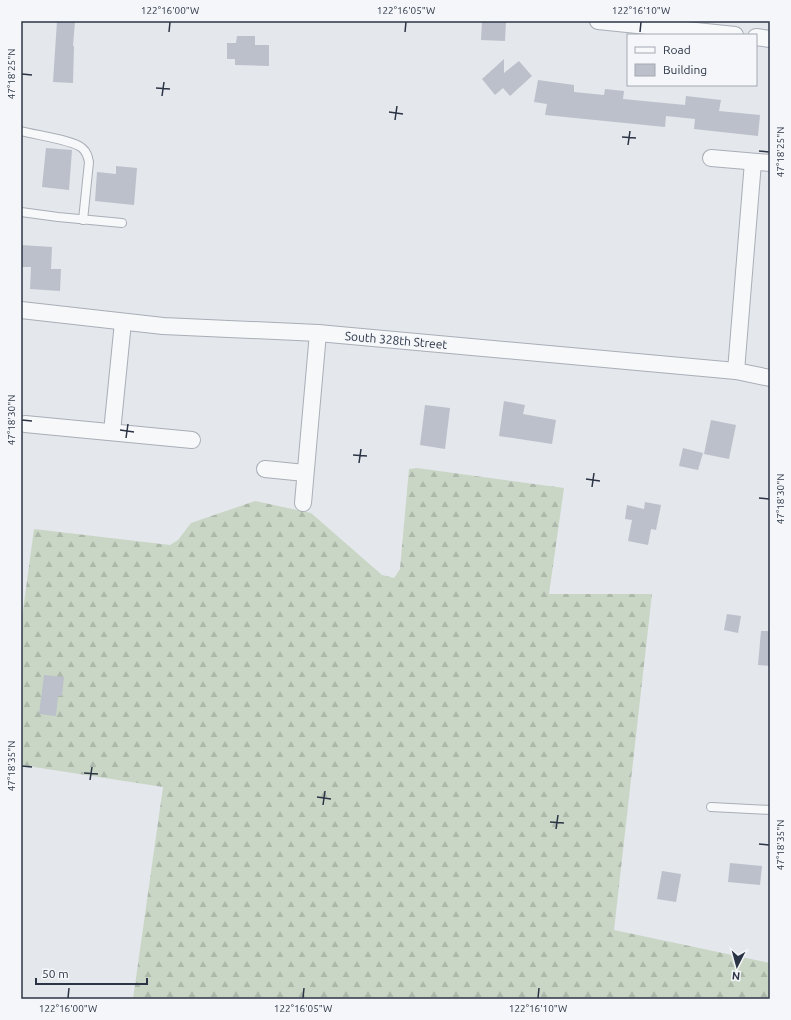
<svg xmlns="http://www.w3.org/2000/svg" width="791" height="1020" font-family="Ubuntu,sans-serif">
  <style>
    .forest { fill: url(#forest-firs) }
    .building { fill: #bbc0ca }
    .lines { fill: none; stroke-linecap: round; stroke-linejoin: round }
    .lane-casing { stroke: #a9aeb7; stroke-width: 10 }
    .street-casing { stroke: #a9aeb7; stroke-width: 18 }
    .lane { stroke: #f7f8fa; stroke-width: 8 }
    .street { stroke: #f7f8fa; stroke-width: 16 }
    .ticks { fill: none; stroke: #2b3445; stroke-width: 1.5 }
    .labels { text-anchor: middle; dominant-baseline: central; stroke-width: 3.5; stroke-linejoin: round; paint-order: stroke }
    .street-label { font-size: 12px; fill: #2b3445; stroke: #f4f6f9 }
    .neatline { fill: none; stroke: #2b3445; stroke-width: 1.5 }
    .ticks-label { font-size: 10px; text-anchor: middle; fill: #2b3445 }
  </style>
  <defs>
    <pattern id="forest-firs" width="22" height="20" patternUnits="userSpaceOnUse"><rect width="22" height="20" fill="#c9d6c5"/><path d="M5 1l3.5 6h-7zM16 11l3.5 6h-7z" fill="#adb8ab"/></pattern>
  </defs>
  <rect width="100%" height="100%" fill="#e4e7ec"/>
  <path class="forest" d="M 417,468 L 564,488 L 549,594 L 652,594 L 614,930 L 770,963 L 770,999 L 133,999 L 163,787 L 21,765 L 21,625 L 34,529 L 170,545 L 178,540 L 191,523 L 255,501 L 311,513 L 382,575 L 394,578 L 400,569 L 409,469 Z"/>
  <g class="building">
    <path d="M 57,21 L 75,21 L 73,46 L 74,46 L 73,83 L 53,82 Z"/>
    <path d="M 482,21 L 506,21 L 505,41 L 481,40 Z"/>
    <path d="M 237,36 L 255,36 L 255,45 L 269,45 L 269,66 L 235,65 L 235,59 L 227,59 L 227,43 L 236,43 Z"/>
    <path d="M 504,59 L 504,73 L 519,61 L 532,76 L 510,96 L 503,88 L 495,95 L 482,79 Z"/>
    <path d="M 538,80 L 574,85 L 574,92 L 604,95 L 605,89 L 624,91 L 623,99 L 685,105 L 686,96 L 721,100 L 719,111 L 760,115 L 758,136 L 694,129 L 695,119 L 666,116 L 665,127 L 545,115 L 547,104 L 534,102 Z"/>
    <path d="M 46,148 L 72,150 L 69,190 L 42,187 Z"/>
    <path d="M 116,166 L 137,168 L 134,205 L 95,201 L 97,172 L 116,174 Z"/>
    <path d="M 21,245 L 52,247 L 51,269 L 61,269 L 60,291 L 30,289 L 31,267 L 21,267 Z"/>
    <path d="M 504,401 L 525,405 L 523,414 L 556,420 L 552,444 L 499,436 Z"/>
    <path d="M 425,405 L 450,408 L 445,449 L 420,445 Z"/>
    <path d="M 711,420 L 736,425 L 729,459 L 704,454 Z"/>
    <path d="M 683,448 L 703,453 L 698,470 L 679,466 Z"/>
    <path d="M 645,502 L 661,505 L 656,530 L 651,529 L 648,545 L 628,541 L 632,520 L 625,519 L 627,505 L 644,509 Z"/>
    <path d="M 727,614 L 741,616 L 738,633 L 724,630 Z"/>
    <path d="M 761,631 L 770,631 L 770,666 L 758,665 Z"/>
    <path d="M 44,675 L 64,677 L 62,696 L 58,696 L 56,716 L 39,714 Z"/>
    <path d="M 730,863 L 762,866 L 760,885 L 728,882 Z"/>
    <path d="M 662,871 L 681,874 L 676,902 L 657,899 Z"/>
  </g>
  <g class="lines">
    <g class="lane-casing">
      <g id="lane">
        <path d="M 21,131 C 35,135 73,140 82,148 C 87,152 88,157 89,162 L 83,220"/>
        <path d="M 21,212 L 58,217 L 122,223"/>
        <path d="M 711,807 L 770,810"/>
      </g>
    </g>
    <g class="street-casing">
      <g id="street">
        <path d="M 598,21 L 735,35"/>
        <path d="M 756,37 L 770,39"/>
        <path d="M 711,158 L 770,163"/>
        <path d="M 21,310 L 163,326 L 318,333 L 736,371 L 770,378"/>
        <path d="M 736,371 L 753,162"/>
        <path d="M 25,424 L 192,440"/>
        <path d="M 112,432 L 123,322"/>
        <path d="M 265,469 L 305,473"/>
        <path d="M 303,503 L 318,333"/>
      </g>
    </g>
    <use href="#lane" class="lane"/>
    <use href="#street" class="street"/>
  </g>
  <path class="ticks" d="M 169,32 L 170,22M 405,32 L 406,22M 640,32 L 641,22M 22,74 L 32,75M 156,88 L 170,89M 162,96 L 164,82M 389,112 L 403,114M 395,120 L 397,106M 622,137 L 636,138M 628,145 L 630,131M 759,151 L 769,152M 22,420 L 32,421M 120,430 L 134,432M 126,438 L 128,424M 353,455 L 367,456M 359,463 L 361,449M 586,479 L 600,481M 592,487 L 594,473M 759,498 L 769,499M 22,766 L 32,767M 84,773 L 98,774M 90,780 L 92,767M 317,797 L 331,799M 323,805 L 325,791M 550,822 L 564,823M 556,829 L 558,815M 759,844 L 769,845M 68,998 L 69,988M 303,998 L 304,988M 538,998 L 539,988"/>
  <g class="labels">
    <g class="street-label">
      <text transform="translate(396 340) rotate(5)">South 328th Street</text>
    </g>
  </g>
  <rect width="791" height="1020" fill="none" stroke="#f4f6f9" stroke-width="44"/>
  <rect x="627" y="34" width="130" height="52" fill="#f4f6f9" stroke="#a4a8b1"/>
  <rect x="635" y="47" width="20" height="6" fill="#f7f8fa" stroke="#a4a8b1"/>
  <text x="663" y="54" font-size="12" fill="#2b3445">Road</text>
  <rect x="635" y="64" width="20" height="12" fill="#bbc0ca" stroke="#a4a8b1"/>
  <text x="663" y="74" font-size="12" fill="#2b3445">Building</text>
  <g transform="translate(737 966) rotate(186)" stroke="#f4f6f9" stroke-width="3" paint-order="stroke">
  <path d="M0-3L7 15L0 10L-7 15Z" fill="#2b3445"/>
  <text y="-6" font-size="11" font-weight="bold" text-anchor="middle" fill="#2b3445">N</text>
  </g>
  <path d="M36 978v6h111v-6" fill="none" stroke="#2b3445" stroke-width="2"/>
  <text x="42" y="978" font-size="12" fill="#2b3445" stroke="#f4f6f9" stroke-width="3" paint-order="stroke">50 m</text>
  <rect x="22" y="22" width="747" height="976" class="neatline"/>
  <g class="ticks-label">
    <text x="170" y="14">122°16'00"W</text>
    <text x="406" y="14">122°16'05"W</text>
    <text x="641" y="14">122°16'10"W</text>
    <text transform="translate(11 74) rotate(-90)" y="4">47°18'25"N</text>
    <text transform="translate(780 152) rotate(-90)" y="4">47°18'25"N</text>
    <text transform="translate(11 420) rotate(-90)" y="4">47°18'30"N</text>
    <text transform="translate(780 499) rotate(-90)" y="4">47°18'30"N</text>
    <text transform="translate(11 766) rotate(-90)" y="4">47°18'35"N</text>
    <text transform="translate(780 845) rotate(-90)" y="4">47°18'35"N</text>
    <text x="68" y="1012">122°16'00"W</text>
    <text x="303" y="1012">122°16'05"W</text>
    <text x="538" y="1012">122°16'10"W</text>
  </g>
</svg>
